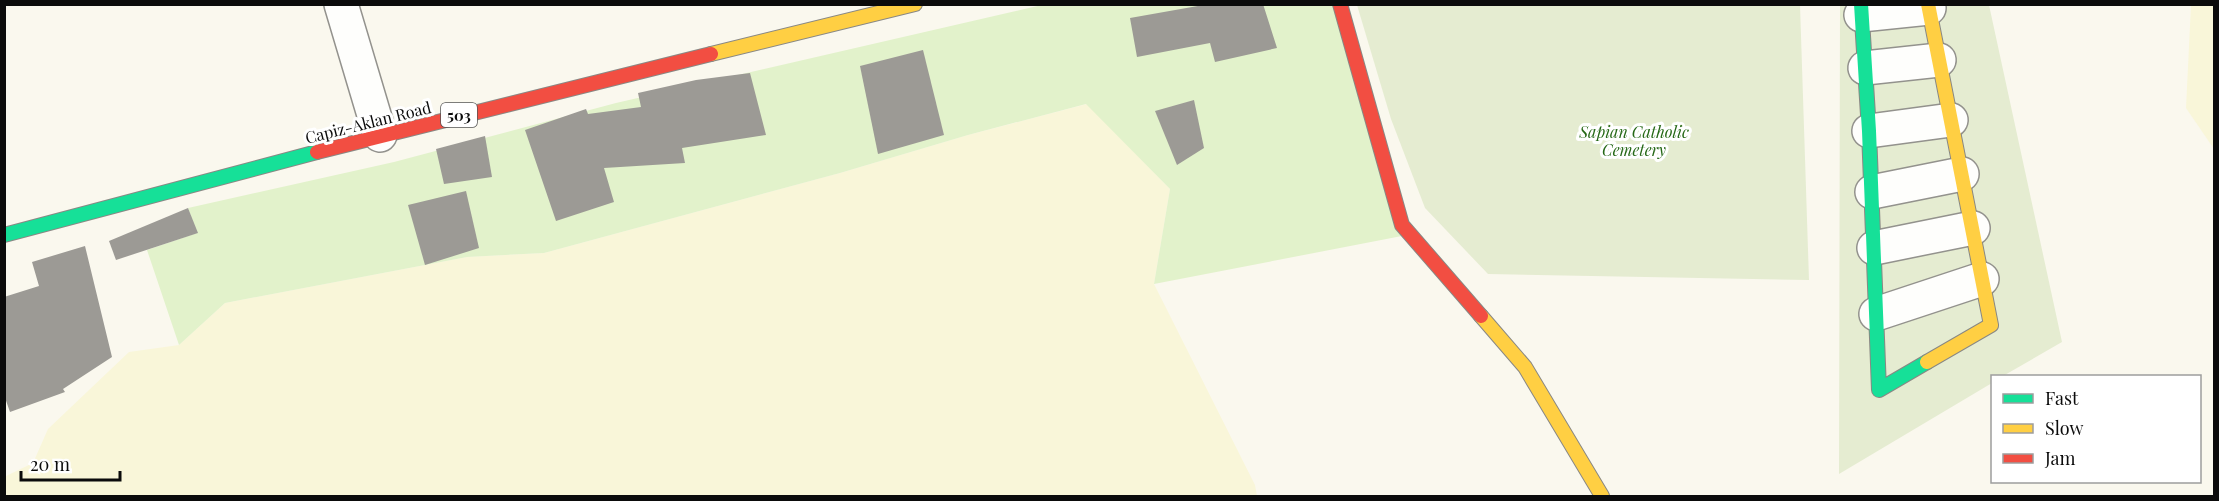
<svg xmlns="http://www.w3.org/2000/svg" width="2219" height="501" font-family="'Playfair Display',serif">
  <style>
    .farmland { fill: #f9f6d9 }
    .green { fill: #e2f2cb }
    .cemetery { fill: #e5ecd1 }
    .building { fill: #9c9a95 }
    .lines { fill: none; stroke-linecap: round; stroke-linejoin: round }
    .street-casing { stroke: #93928d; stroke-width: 36 }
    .fast-casing { stroke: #898884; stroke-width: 16 }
    .slow-casing { stroke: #898884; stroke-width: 16 }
    .jam-casing { stroke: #898884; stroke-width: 16 }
    .street { stroke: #fefefc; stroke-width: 33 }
    .fast { stroke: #16e098; stroke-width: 14 }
    .slow { stroke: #ffcf43; stroke-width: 14 }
    .jam { stroke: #f24e42; stroke-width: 14 }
    .labels { text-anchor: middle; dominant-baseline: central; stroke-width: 6; stroke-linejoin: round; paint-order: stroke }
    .shield { fill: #fff; stroke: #545454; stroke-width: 1.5 }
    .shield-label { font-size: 15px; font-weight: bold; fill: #0b0b0b }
    .street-label { font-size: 16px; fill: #0b0b0b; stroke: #fff }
    .park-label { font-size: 16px; font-style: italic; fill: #256816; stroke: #fff }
  </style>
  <rect width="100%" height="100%" fill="#faf8ee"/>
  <g class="farmland">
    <path d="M 2191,5 L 2214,5 L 2214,149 L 2186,108 Z"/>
    <path d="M 1087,104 L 1170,189 L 1154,284 L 1255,485 L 1257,496 L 5,496 L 4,477 L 33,463 L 48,429 L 129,352 L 179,345 L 225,303 L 467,257 L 544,253 L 840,173 L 968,135 Z"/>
  </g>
  <path class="green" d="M 1046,4 L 1340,5 L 1407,235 L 1154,284 L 1170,189 L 1086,104 L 968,135 L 840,173 L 544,253 L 467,257 L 225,303 L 179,345 L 147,250 L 197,233 L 188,208 L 394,162 L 616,103 Z"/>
  <g class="cemetery">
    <path d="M 1357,5 L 1800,5 L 1809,280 L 1488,274 L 1425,208 L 1391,119 Z"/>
    <path d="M 1840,5 L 1989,5 L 2062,342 L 2003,376 L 1992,376 L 1992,383 L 1839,474 Z"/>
  </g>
  <g class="building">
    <path d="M 1209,4 L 1263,4 L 1277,48 L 1215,62 L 1210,43 L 1137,57 L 1130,18 Z"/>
    <path d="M 923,50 L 944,135 L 878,154 L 860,66 Z"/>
    <path d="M 750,73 L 766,135 L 682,148 L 685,163 L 604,168 L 614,202 L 556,221 L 525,130 L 586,109 L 588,114 L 641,107 L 638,93 L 696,80 Z"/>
    <path d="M 1194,100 L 1204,148 L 1177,165 L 1155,111 Z"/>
    <path d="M 485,136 L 492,177 L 444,184 L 436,149 Z"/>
    <path d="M 466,191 L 479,248 L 425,265 L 408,205 Z"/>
    <path d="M 188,208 L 198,233 L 116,260 L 109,241 Z"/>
    <path d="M 85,246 L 112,357 L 63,389 L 65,392 L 10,412 L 4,395 L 4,297 L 39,286 L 32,262 Z"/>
  </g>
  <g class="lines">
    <g class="street-casing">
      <g id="street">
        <path d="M 341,4 L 380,135"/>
        <path d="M 1861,15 L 1929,8"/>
        <path d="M 1865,68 L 1939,60"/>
        <path d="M 1869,131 L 1951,120"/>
        <path d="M 1872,192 L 1962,174"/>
        <path d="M 1874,248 L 1973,228"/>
        <path d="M 1876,314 L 1982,279"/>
      </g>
    </g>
    <g class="fast-casing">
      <g id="fast">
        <path d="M 1861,4 L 1869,131 L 1879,390 L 1927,362"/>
        <path d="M 4,235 L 317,152"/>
      </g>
    </g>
    <g class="slow-casing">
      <g id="slow">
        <path d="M 711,54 L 915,4"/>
        <path d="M 1481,316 L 1525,367 L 1602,496"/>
        <path d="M 1927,362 L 1991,325 L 1928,4"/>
      </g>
    </g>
    <g class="jam-casing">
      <g id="jam">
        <path d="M 1340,4 L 1402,225 L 1481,316"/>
        <path d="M 317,152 L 711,54"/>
      </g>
    </g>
    <use href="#street" class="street"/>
    <use href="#fast" class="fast"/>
    <use href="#slow" class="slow"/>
    <use href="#jam" class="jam"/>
  </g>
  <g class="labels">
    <rect class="shield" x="441" y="103" width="36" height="24" rx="4.5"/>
    <g class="shield-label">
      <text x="459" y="115">503</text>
    </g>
    <g class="street-label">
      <text transform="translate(368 122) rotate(-14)">Capiz-Aklan Road</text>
    </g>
    <g class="park-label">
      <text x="1634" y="131">Sapian Catholic<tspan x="1634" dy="18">Cemetery</tspan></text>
    </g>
  </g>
  <rect width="2219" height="501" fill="none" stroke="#0b0b0b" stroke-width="12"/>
  <rect x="1991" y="375" width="210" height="108" fill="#ffffff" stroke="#9d9d9d" stroke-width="1.5"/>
  <rect x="2003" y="394" width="30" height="9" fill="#16e098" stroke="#9d9d9d" stroke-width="1.5"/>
  <text x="2045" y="405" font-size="18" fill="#0b0b0b">Fast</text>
  <rect x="2003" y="424" width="30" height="9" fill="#ffcf43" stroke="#9d9d9d" stroke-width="1.5"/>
  <text x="2045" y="435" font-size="18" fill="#0b0b0b">Slow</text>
  <rect x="2003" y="454" width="30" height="9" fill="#f24e42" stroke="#9d9d9d" stroke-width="1.5"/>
  <text x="2045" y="465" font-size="18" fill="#0b0b0b">Jam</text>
  <path d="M21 471v9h99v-9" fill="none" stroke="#0b0b0b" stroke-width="3"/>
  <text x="30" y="471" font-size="18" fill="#0b0b0b" stroke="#ffffff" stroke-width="4.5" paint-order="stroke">20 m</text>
</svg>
